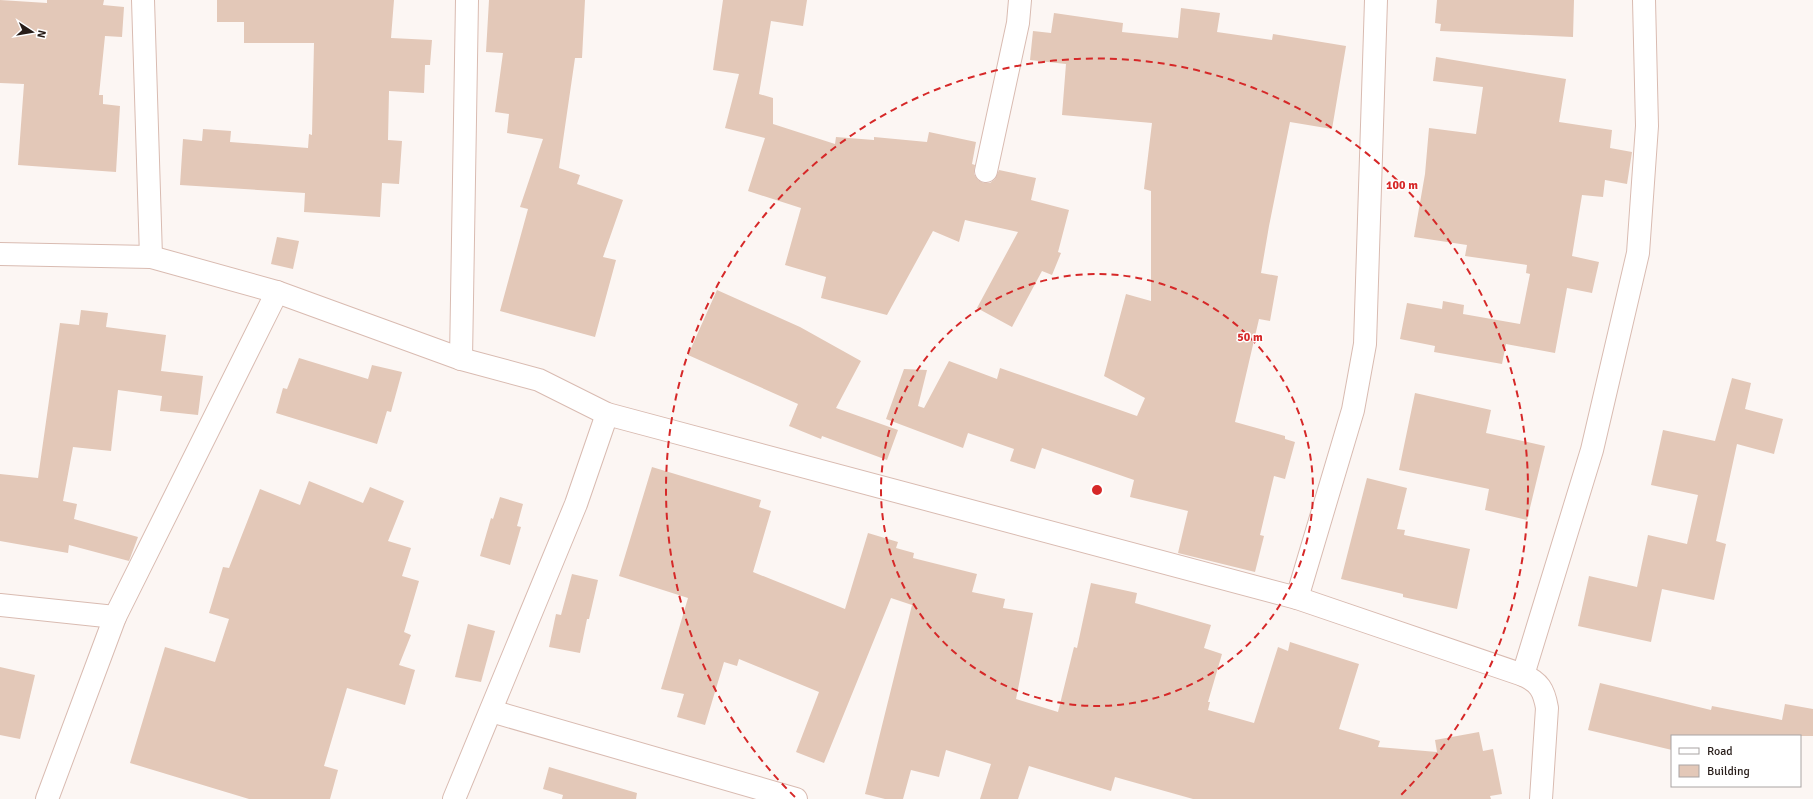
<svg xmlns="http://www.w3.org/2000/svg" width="1813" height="799" font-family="Signika,sans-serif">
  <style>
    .building { fill: #e3c8b8 }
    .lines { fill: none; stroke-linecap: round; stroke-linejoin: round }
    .minor-casing { stroke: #d9bbb1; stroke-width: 24 }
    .minor { stroke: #fff; stroke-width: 22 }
    .ring { fill: none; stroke: #d62828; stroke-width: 2; stroke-dasharray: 7 5 }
    .centre { fill: #d62828; stroke: #fff; stroke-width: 2 }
    .ring-label { font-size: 12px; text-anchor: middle; font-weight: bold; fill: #d62828; stroke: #fff; stroke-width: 3; stroke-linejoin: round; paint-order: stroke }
  </style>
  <rect width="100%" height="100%" fill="#fcf6f3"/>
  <g class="building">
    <path d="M 0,0 L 47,3 L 47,0 L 104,0 L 103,5 L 124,7 L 122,37 L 105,36 L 99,95 L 103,95 L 103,104 L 120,106 L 116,172 L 18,165 L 24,84 L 0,83 Z"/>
    <path d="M 217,0 L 394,0 L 391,38 L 432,40 L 430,65 L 425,65 L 424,93 L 389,91 L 388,140 L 402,141 L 399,184 L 382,183 L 380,217 L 304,212 L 305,193 L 180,185 L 183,139 L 202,141 L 203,129 L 231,131 L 230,142 L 308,148 L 309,134 L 312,135 L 314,43 L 244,43 L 244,22 L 217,22 Z"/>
    <path d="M 489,0 L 585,0 L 582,58 L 575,58 L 559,168 L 580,175 L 577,184 L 623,200 L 603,257 L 616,260 L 595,337 L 500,311 L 528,209 L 520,207 L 543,139 L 507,133 L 509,114 L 495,112 L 503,53 L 486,52 Z"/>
    <path d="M 723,0 L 807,0 L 803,26 L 771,21 L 759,94 L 773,98 L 773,124 L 835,144 L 836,137 L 874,140 L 874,137 L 927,142 L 929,132 L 976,142 L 972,164 L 975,165 L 974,174 L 978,180 L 984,183 L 990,183 L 995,179 L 999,170 L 1036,178 L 1031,200 L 1069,210 L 1058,252 L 1061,253 L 1052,275 L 1042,271 L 1012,327 L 977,308 L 1018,232 L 965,220 L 959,242 L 933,231 L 887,315 L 821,298 L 826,277 L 785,265 L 801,208 L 748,191 L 765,138 L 725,128 L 739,74 L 713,70 Z"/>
    <path d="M 1437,0 L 1574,0 L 1573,37 L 1440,31 L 1441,24 L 1435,23 Z"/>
    <path d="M 1181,8 L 1220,13 L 1217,32 L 1272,40 L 1273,34 L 1346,46 L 1332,129 L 1290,122 L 1269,226 L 1261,273 L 1278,276 L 1270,321 L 1259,319 L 1235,422 L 1285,436 L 1285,439 L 1295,442 L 1285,479 L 1274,476 L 1260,535 L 1264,536 L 1255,572 L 1178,553 L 1188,511 L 1130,497 L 1134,480 L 1042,448 L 1035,469 L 1010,461 L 1014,449 L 968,433 L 963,448 L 886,419 L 904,369 L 927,370 L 918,406 L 924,408 L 949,361 L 997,379 L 1000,368 L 1137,416 L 1145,398 L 1104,376 L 1126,294 L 1151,301 L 1151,191 L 1144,189 L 1152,123 L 1062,115 L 1066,64 L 1030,60 L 1033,31 L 1051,33 L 1054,13 L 1123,23 L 1122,32 L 1178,38 Z"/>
    <path d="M 1436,57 L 1566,79 L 1559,122 L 1612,130 L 1610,148 L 1632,152 L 1627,184 L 1605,180 L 1603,197 L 1582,195 L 1572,256 L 1599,262 L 1592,293 L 1567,288 L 1555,353 L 1506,344 L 1502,364 L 1434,352 L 1435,346 L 1400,339 L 1407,303 L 1442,309 L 1443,301 L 1464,305 L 1463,314 L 1520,324 L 1530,274 L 1526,273 L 1527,265 L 1465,256 L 1467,245 L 1414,237 L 1425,174 L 1429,128 L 1476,134 L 1483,87 L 1433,81 Z"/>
    <path d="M 277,237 L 299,241 L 293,269 L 271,264 Z"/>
    <path d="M 717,290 L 800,327 L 861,361 L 836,408 L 898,430 L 887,460 L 822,436 L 821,439 L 789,426 L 798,404 L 688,355 Z"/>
    <path d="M 81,310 L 108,313 L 106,327 L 166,335 L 161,371 L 203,376 L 198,415 L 160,411 L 162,396 L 118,390 L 111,451 L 73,447 L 63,501 L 77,504 L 74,519 L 138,537 L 129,561 L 69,545 L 68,553 L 0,541 L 0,474 L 38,478 L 60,323 L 79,325 Z"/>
    <path d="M 299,358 L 368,379 L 372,365 L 402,372 L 391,412 L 387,411 L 377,444 L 276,413 L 283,388 L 287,389 Z"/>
    <path d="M 1732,378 L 1751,383 L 1745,409 L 1783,419 L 1774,454 L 1737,444 L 1716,541 L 1726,544 L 1714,600 L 1662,589 L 1651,642 L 1578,626 L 1589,576 L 1637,587 L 1648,535 L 1687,544 L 1698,495 L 1651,485 L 1663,430 L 1715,441 Z"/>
    <path d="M 1415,393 L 1491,410 L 1486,433 L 1545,446 L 1527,520 L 1485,510 L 1489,489 L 1399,470 Z"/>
    <path d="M 652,467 L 761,500 L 759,507 L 771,511 L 753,572 L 845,609 L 868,533 L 898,542 L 896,548 L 914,553 L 913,558 L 977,574 L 972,592 L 1005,599 L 1003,608 L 1033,613 L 1016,699 L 1058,712 L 1074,647 L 1077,648 L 1091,583 L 1137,593 L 1135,603 L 1211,625 L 1204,648 L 1222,654 L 1208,702 L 1210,702 L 1208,710 L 1254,723 L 1278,647 L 1288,651 L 1290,642 L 1359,664 L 1339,729 L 1380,741 L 1378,747 L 1437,752 L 1435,740 L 1479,732 L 1483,751 L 1493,749 L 1502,794 L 1490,796 L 1491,799 L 1193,799 L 1115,777 L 1111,791 L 1029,766 L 1018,799 L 980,799 L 991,764 L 946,750 L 939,777 L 911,770 L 903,799 L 885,799 L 865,794 L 912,605 L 891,598 L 824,763 L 796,752 L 819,692 L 739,659 L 737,666 L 724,662 L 705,725 L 677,717 L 684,694 L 661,689 L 688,598 L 619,576 Z"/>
    <path d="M 1367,478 L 1407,488 L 1397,529 L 1405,530 L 1404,535 L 1470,549 L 1457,609 L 1403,597 L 1403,594 L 1341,579 Z"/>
    <path d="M 309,481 L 363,503 L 370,487 L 404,501 L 388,541 L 411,548 L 402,576 L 419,581 L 404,632 L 411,635 L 399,665 L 415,670 L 405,705 L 347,688 L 324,766 L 338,770 L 330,799 L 249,799 L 130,763 L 165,647 L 215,662 L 229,619 L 209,613 L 223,567 L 229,568 L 260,489 L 300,505 Z"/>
    <path d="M 500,497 L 523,504 L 517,526 L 521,527 L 510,565 L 480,556 L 491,518 L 493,519 Z"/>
    <path d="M 572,574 L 598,580 L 589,619 L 587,619 L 580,653 L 549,647 L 556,614 L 561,615 Z"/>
    <path d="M 468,624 L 495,631 L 481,682 L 455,677 Z"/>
    <path d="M 0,667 L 35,675 L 20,739 L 0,735 Z"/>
    <path d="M 1600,683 L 1711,710 L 1712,706 L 1782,720 L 1785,704 L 1813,709 L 1813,736 L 1672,736 L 1672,750 L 1588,730 Z"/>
    <path d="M 549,767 L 637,793 L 636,799 L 562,799 L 563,795 L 543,789 Z"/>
  </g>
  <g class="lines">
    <g class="minor-casing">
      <g id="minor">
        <path d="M 143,0 L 151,257"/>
        <path d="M 986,171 L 1018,23 L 1020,0"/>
        <path d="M 0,254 L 151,257 L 277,292 L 461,359 L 539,380 L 607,414 L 1297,598 L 1523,675 C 1539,682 1544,690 1547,708 L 1541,799"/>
        <path d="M 461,359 L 467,0"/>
        <path d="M 1297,598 L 1353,410 L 1365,344 L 1376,0"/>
        <path d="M 0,605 L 115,617"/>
        <path d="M 1523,675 L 1592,450 L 1638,253 L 1647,126 L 1644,0"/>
        <path d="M 491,711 L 796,799"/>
        <path d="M 47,799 L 115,617 L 277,292"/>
        <path d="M 454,799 L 576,504 L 607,414"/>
      </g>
    </g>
    <use href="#minor" class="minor"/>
  </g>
  <g class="ring">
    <circle cx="1097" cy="490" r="216"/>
    <path d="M795 797A431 431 0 1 1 1399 797"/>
  </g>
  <circle cx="1097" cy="490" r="6" class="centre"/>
  <g class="ring-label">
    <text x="1402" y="189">100 m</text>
    <text x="1250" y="341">50 m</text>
  </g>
  <rect x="1671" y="735" width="130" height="52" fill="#ffffff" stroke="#a9a4a3"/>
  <rect x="1679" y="748" width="20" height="6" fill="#ffffff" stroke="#a9a4a3"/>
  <text x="1707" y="755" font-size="12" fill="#271c18">Road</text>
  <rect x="1679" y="765" width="20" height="12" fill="#e3c8b8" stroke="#a9a4a3"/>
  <text x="1707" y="775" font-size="12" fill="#271c18">Building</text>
  <g transform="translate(32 32) rotate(102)" stroke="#ffffff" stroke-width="3" paint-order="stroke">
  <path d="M0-3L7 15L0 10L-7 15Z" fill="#271c18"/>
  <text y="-6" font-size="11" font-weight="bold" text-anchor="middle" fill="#271c18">N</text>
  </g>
</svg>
